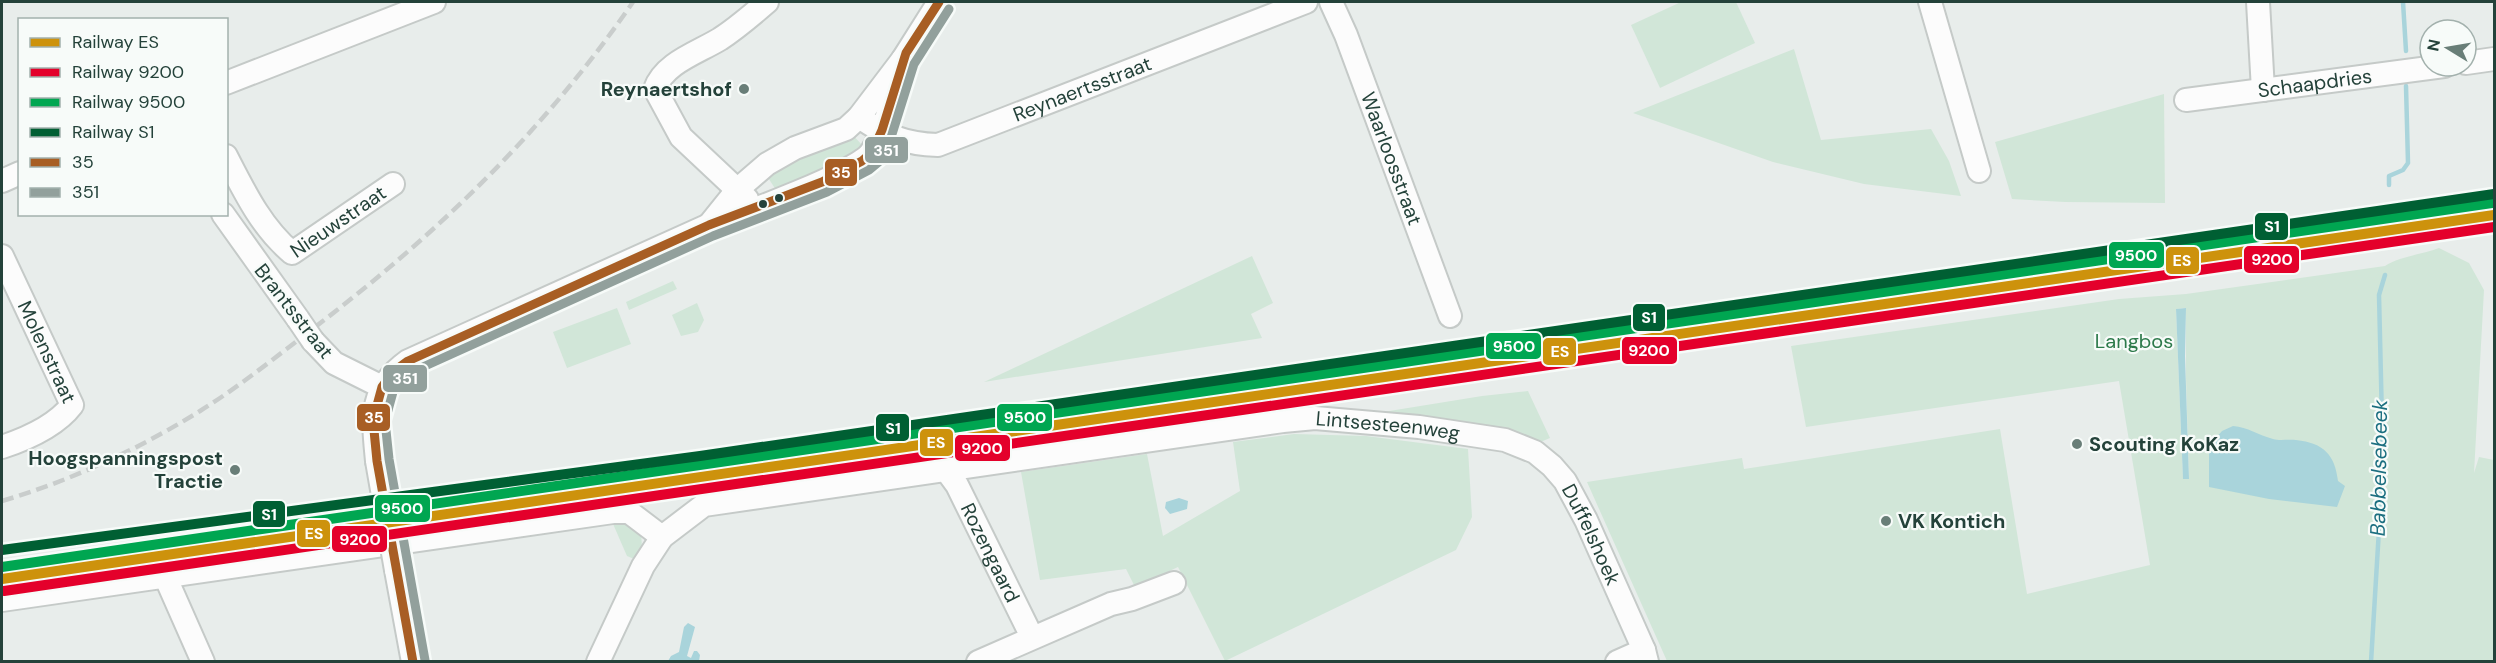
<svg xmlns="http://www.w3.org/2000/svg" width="2496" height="663" font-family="'DM Sans',sans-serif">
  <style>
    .green { fill: #d1e6d8; fill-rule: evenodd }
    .water { fill: #a9d4db }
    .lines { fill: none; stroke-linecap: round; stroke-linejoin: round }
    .stream { stroke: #a9d4db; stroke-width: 4.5 }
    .minor-casing { stroke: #c5cac8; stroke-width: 26 }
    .minor { stroke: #fcfcfc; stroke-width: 22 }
    .rail { stroke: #c9cdcc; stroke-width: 4.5; stroke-dasharray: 12 6; stroke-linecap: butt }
    .minor-bridge-casing { stroke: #c5cac8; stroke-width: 26; stroke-linecap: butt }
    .minor-bridge { stroke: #fcfcfc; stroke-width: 22 }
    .bus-1-casing { stroke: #f7fbf9; stroke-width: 14 }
    .bus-2-casing { stroke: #f7fbf9; stroke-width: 14 }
    .bus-1 { stroke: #a85e24; stroke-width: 9 }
    .bus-2 { stroke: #92a09c; stroke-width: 9 }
    .rail-1-casing { stroke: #f7fbf9; stroke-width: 15 }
    .rail-2-casing { stroke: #f7fbf9; stroke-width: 15 }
    .rail-3-casing { stroke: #f7fbf9; stroke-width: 15 }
    .rail-4-casing { stroke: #f7fbf9; stroke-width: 15 }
    .rail-1 { stroke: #cd920c; stroke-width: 10 }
    .rail-2 { stroke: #e4002b; stroke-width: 10 }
    .rail-3 { stroke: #00a651; stroke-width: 10 }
    .rail-4 { stroke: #005f33; stroke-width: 10 }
    .poi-dot { fill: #697e78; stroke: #f7fbf9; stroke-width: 2 }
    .bus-dot { fill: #24423a; stroke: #f7fbf9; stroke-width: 2 }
    .labels { text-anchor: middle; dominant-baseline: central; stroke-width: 4.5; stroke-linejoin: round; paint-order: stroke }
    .street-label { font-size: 20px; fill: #24423a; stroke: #f7fbf9 }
    .poi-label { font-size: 20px; font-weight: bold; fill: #24423a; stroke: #f7fbf9; text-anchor: end }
    .park-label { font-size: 20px; fill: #2d7a4b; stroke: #f7fbf9 }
    .water-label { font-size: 21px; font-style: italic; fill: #1c6f80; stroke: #f7fbf9 }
    .line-badge { stroke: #f7fbf9; stroke-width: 2 }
    .badge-label { font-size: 16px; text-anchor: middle; font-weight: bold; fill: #fff }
  </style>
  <rect width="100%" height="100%" fill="#e8edeb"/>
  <g class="green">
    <path d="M 1681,2 L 1736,2 L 1755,43 L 1660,88 L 1631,25 Z"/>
    <path d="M 1794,49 L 1821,140 L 1931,129 L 1949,161 L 1961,196 L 1864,184 L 1773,162 L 1633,113 Z"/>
    <path d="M 2164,94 L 2165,203 L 2065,202 L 2012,199 L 1995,142 Z"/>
    <path d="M 850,132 L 862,145 L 857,159 L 778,193 L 765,173 Z"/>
    <path d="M 2439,248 L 2469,263 L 2484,290 L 2474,473 L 2479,457 L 2494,460 L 2494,661 L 1667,661 L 1587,482 L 1742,458 L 1744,469 L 2000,429 L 2027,594 L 2150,565 L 2119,381 L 1806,427 L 1791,346 L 2119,299 L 2186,294 L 2385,266 C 2398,257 2423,254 2439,248 ZM 2186,308 L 2186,378 L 2189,479 L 2183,478 L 2176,309 Z"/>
    <path d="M 1252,256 L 1273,303 L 1251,314 L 1262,338 L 984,382 Z"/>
    <path d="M 673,281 L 677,289 L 629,310 L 626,302 Z"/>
    <path d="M 697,303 L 704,320 L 698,332 L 681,336 L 672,315 Z"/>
    <path d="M 617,308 L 631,344 L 567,368 L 553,332 Z"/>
    <path d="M 1528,391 L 1550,438 L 1538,443 L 1377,413 L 1482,396 Z"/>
    <path d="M 1294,434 L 1366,436 L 1468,449 L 1472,517 L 1456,550 L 1225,661 L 1178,567 L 1135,587 L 1126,569 L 1040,580 L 1021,472 L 1147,454 L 1163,536 L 1240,491 L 1233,442 Z"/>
    <path d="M 614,516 L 641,532 L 642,548 L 639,561 L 627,556 L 610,517 Z"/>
  </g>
  <g class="water">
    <path d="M 2186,308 L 2185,356 L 2189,479 L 2183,479 L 2176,309 Z"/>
    <path d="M 2233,426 C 2248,427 2258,435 2273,439 C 2280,441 2288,439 2296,440 C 2324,443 2335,455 2338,481 L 2345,486 L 2337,507 L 2269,499 L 2209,487 L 2209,446 L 2222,431 Z"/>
    <path d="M 1179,498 L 1188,501 L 1187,509 L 1170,514 L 1165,508 L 1166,502 Z"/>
    <path d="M 688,623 L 695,627 L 687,656 L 691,658 L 694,651 L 697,651 L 700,655 L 699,661 L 668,661 L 671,656 L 679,652 L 684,627 Z"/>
  </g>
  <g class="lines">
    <g class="stream">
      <path d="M 2403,2 L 2406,51"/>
      <path d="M 2389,185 L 2389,176 L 2403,170 L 2408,163 L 2406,86"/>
      <path d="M 2371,662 L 2383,463 L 2379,295 L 2385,275"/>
    </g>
    <g class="minor-casing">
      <g id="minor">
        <path id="s1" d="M 1331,2 L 1346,35 L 1450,316"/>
        <path d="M 1930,2 L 1979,171"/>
        <path d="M 2258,2 L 2263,90"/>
        <path d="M 2466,63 L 2494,59"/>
        <path d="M 226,83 L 434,2"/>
        <path id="s2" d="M 2186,100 L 2444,66"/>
        <path id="s3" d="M 859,117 C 887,136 904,144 938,145 L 1306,2"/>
        <path id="s4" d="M 226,156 C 244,191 261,227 292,253 L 393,184"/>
        <path d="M 2,181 L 20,173"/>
        <path d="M 747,199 L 681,137 L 655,89 C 664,63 697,53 720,39 C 737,28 752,15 767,2"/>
        <path d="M 223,214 L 298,319"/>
        <path d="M 709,225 L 738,189 L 767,164 L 795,148 L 846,129 L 859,117 L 903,59 L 939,2"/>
        <path id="s5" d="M 2,256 L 72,405 C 56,426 26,439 2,447"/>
        <path d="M 313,341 L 334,363 L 382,387"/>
        <path d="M 377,461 C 373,418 368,390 408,361 L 709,225 C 738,216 860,172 872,151 C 888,124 894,88 903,59"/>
        <path id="s6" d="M 946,470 L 957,485 L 1032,637"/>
        <path d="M 396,570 L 413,662"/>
        <path d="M 165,576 L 203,662"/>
        <path d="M 2,600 L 613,512 L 629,512 L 662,537"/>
        <path id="s7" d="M 598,662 L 643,566 L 662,537 L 704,505 L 1283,421 L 1315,418 L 1419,427 L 1505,440 L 1535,452 L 1552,466 L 1565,481 L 1586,520 L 1644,650 L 1647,662"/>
        <path d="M 978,662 L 1111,604 L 1132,599 L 1174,583"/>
        <path d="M 1617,662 L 1644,650"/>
      </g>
    </g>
    <use href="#minor" class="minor"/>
    <path class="rail" d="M 2,501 C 70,481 139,449 200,411 C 237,388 272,360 306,334 C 434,237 542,134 633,2"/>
    <g class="minor-bridge-casing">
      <g id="minor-bridge">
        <path d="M 298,319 L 313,341"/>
        <path d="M 377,461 L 396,570"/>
      </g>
    </g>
    <use href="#minor-bridge" class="minor-bridge"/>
    <g class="bus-1-casing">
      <path id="bus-1" d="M 413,662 L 377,461 L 373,420 L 382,387 L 393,372 L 408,361 L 709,225 L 822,182 L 862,161 L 872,152 L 882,130 L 906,53 L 939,2"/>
    </g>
    <g class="bus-2-casing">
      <path id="bus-2" d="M 425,660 L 389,459 L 385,421 L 393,392 L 402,381 L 414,371 L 713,236 L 827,192 L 869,170 L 881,160 L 888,147 L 914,64 L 949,9"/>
    </g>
    <use href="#bus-1" class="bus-1"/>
    <use href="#bus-2" class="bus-2"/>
    <g class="rail-1-casing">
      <path id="rail-1" d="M 2,579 L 2494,215"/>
    </g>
    <g class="rail-2-casing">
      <path id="rail-2" d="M 4,591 L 2494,227"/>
    </g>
    <g class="rail-3-casing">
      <path id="rail-3" d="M 2,567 L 2492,203"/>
    </g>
    <g class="rail-4-casing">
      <path id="rail-4" d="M 2,550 L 700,456 L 2494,194"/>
    </g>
    <use href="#rail-1" class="rail-1"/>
    <use href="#rail-2" class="rail-2"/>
    <use href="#rail-3" class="rail-3"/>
    <use href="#rail-4" class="rail-4"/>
  </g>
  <g class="poi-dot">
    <circle cx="744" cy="89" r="6"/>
    <circle cx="2077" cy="444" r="6"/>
    <circle cx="235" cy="470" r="6"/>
    <circle cx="1886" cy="521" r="6"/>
  </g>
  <g class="bus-dot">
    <circle cx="779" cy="198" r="5"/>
    <circle cx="763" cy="204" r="5"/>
  </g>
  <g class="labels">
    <g class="street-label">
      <text stroke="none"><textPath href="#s2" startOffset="130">Schaapdries</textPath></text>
      <text stroke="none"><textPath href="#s3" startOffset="240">Reynaertsstraat</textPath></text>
      <text stroke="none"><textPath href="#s1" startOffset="168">Waarloosstraat</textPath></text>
      <text stroke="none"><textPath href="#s4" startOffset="174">Nieuwstraat</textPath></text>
      <text transform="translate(294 311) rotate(52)">Brantsstraat</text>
      <text stroke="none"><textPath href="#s5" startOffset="106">Molenstraat</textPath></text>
      <text stroke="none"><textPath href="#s7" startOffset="884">Lintsesteenweg</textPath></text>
      <text stroke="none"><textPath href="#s7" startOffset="1136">Duffelshoek</textPath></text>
      <text stroke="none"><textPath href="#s6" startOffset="94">Rozengaard</textPath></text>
    </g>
    <g class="poi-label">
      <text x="732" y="89">Reynaertshof</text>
      <text x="2089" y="444" text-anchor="start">Scouting KoKaz</text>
      <text x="223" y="458">Hoogspanningspost<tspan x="223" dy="23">Tractie</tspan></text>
      <text x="1898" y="521" text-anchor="start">VK Kontich</text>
    </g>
    <g class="park-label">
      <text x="2134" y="341">Langbos</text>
    </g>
    <g class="water-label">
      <text transform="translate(2379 468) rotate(-89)">Babbelsebeek</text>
    </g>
  </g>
  <g class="line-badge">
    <rect x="864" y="136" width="45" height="28" rx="6" fill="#92a09c"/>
    <rect x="824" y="158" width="34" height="29" rx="6" fill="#a85e24"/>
    <rect x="2254" y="212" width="35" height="29" rx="6" fill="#005f33"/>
    <rect x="2108" y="241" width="57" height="28" rx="6" fill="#00a651"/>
    <rect x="2243" y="245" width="57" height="29" rx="6" fill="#e4002b"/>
    <rect x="2165" y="246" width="35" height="29" rx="6" fill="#cd920c"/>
    <rect x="1632" y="303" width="34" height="29" rx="6" fill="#005f33"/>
    <rect x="1485" y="332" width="57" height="28" rx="6" fill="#00a651"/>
    <rect x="1621" y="336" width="57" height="29" rx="6" fill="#e4002b"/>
    <rect x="1542" y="337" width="35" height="29" rx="6" fill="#cd920c"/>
    <rect x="382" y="364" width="46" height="29" rx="6" fill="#92a09c"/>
    <rect x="356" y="403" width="35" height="29" rx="6" fill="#a85e24"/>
    <rect x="996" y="403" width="57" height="29" rx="6" fill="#00a651"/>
    <rect x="875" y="413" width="35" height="29" rx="6" fill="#005f33"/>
    <rect x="919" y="428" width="35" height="29" rx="6" fill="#cd920c"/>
    <rect x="954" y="434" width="57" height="28" rx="6" fill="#e4002b"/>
    <rect x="374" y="494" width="57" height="29" rx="6" fill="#00a651"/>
    <rect x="252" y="500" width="34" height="28" rx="6" fill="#005f33"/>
    <rect x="296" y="519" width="35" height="29" rx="6" fill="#cd920c"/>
    <rect x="331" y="525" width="57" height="28" rx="6" fill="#e4002b"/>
  </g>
  <g class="badge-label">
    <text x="886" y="156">351</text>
    <text x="841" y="178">35</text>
    <text x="2272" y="232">S1</text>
    <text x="2136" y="261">9500</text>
    <text x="2272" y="265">9200</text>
    <text x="2182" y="266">ES</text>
    <text x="1649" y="323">S1</text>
    <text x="1514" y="352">9500</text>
    <text x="1649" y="356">9200</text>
    <text x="1560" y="357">ES</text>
    <text x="405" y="384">351</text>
    <text x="374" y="423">35</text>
    <text x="1025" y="423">9500</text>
    <text x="893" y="434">S1</text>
    <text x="936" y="448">ES</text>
    <text x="982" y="454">9200</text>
    <text x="402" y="514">9500</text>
    <text x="269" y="520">S1</text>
    <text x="314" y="539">ES</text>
    <text x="360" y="545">9200</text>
  </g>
  <rect width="2496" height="663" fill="none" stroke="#24423a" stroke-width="6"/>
  <rect x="18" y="18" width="210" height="198" fill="#f7fbf9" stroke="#a3b1ad" stroke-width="1.5"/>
  <rect x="30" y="38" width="30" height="9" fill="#cd920c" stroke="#a3b1ad" stroke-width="1.5"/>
  <text x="72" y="48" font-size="18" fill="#24423a">Railway ES</text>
  <rect x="30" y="68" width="30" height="9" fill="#e4002b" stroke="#a3b1ad" stroke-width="1.5"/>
  <text x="72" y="78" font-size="18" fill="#24423a">Railway 9200</text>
  <rect x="30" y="98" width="30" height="9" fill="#00a651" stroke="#a3b1ad" stroke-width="1.5"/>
  <text x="72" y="108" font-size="18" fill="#24423a">Railway 9500</text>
  <rect x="30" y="128" width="30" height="9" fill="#005f33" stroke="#a3b1ad" stroke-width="1.5"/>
  <text x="72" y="138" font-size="18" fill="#24423a">Railway S1</text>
  <rect x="30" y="158" width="30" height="9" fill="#a85e24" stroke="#a3b1ad" stroke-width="1.5"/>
  <text x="72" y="168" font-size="18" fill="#24423a">35</text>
  <rect x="30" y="188" width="30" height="9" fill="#92a09c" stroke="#a3b1ad" stroke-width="1.5"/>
  <text x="72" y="198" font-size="18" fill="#24423a">351</text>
  <g transform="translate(2448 48) rotate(281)"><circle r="28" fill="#f7fbf9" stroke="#a3b1ad" stroke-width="1.5"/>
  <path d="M0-4.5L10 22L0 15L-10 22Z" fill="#697e78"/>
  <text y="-9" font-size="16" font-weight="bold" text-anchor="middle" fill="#24423a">N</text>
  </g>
</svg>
